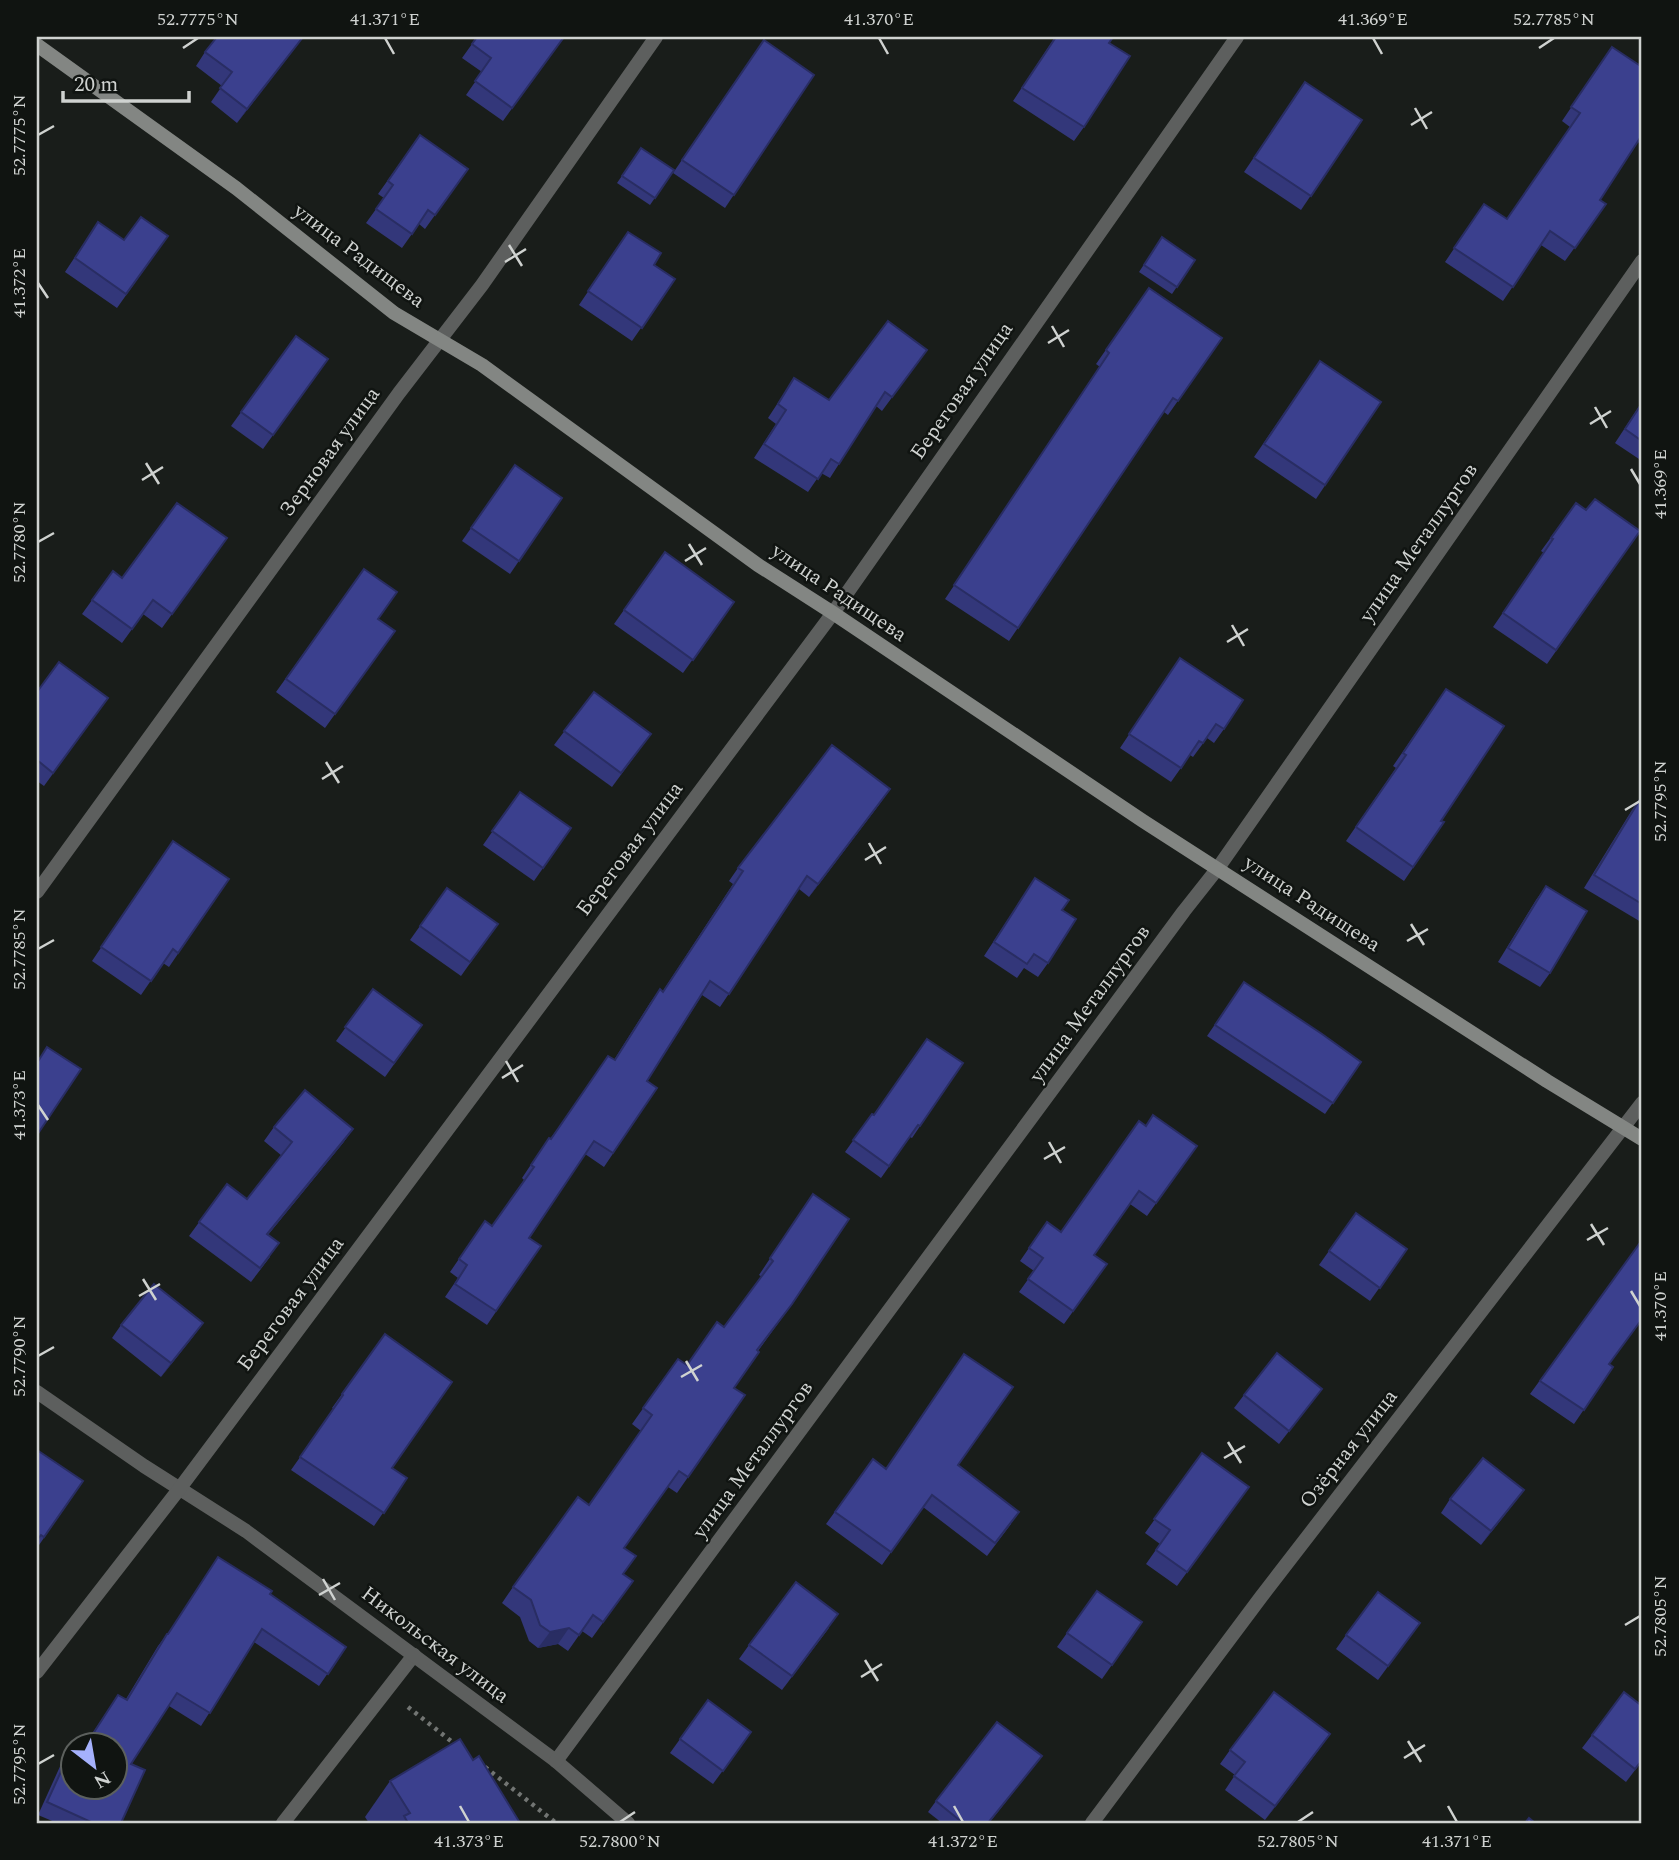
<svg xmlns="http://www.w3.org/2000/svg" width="1679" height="1860" font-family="Spectral,serif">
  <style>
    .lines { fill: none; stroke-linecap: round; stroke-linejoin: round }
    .path { stroke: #727573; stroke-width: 4.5; stroke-dasharray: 3.5 5; stroke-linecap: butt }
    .lane { stroke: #5d5f5e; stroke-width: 14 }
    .street { stroke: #5d5f5e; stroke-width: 14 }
    .secondary { stroke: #838683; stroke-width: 14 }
    .wall { fill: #33377a }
    .shaded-wall { fill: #292d63 }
    .building { fill: #3b408e; stroke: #292d63; stroke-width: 2; fill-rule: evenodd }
    .ticks { fill: none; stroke: #cfd2d0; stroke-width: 2.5 }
    .labels { text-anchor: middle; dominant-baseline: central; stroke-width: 5; stroke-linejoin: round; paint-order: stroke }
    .street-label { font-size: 21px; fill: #cfd2d0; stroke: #101411 }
    .neatline { fill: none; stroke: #cfd2d0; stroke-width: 2.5 }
    .ticks-label { font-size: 18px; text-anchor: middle; fill: #cfd2d0 }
  </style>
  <rect width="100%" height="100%" fill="#191d1a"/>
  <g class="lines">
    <g class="path">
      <path d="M 408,1707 L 456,1745"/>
      <path d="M 485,1767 L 556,1823"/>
    </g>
    <path class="lane" d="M 283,1823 L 414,1655"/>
    <g class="street">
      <path d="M 37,892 L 399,393 L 482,285 L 656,37"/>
      <path d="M 37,1392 L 144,1466 L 246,1531 L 556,1761 L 628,1823"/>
      <path d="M 37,1672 L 180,1488 L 833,613 L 1237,37"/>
      <path d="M 556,1761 L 1184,911 L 1218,868 L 1642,261"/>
      <path d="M 1092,1823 L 1261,1597 L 1642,1103"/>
    </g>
    <path class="secondary" d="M 37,45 L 236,188 L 394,313 L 482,365 L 758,565 L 833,613 L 1143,821 L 1547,1081 L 1642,1139"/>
  </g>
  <g class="wall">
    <path d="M 303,37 L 237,123 L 211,102 L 222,86 L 196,66 L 205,52 Z"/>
    <path d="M 477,37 L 564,37 L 503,121 L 466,95 L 482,72 L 462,58 Z"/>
    <path d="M 1055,37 L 1113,37 L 1109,43 L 1084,127 L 1074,141 L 1013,101 Z"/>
    <path d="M 764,40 L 814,75 L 725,208 L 673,173 Z"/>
    <path d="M 1612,47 L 1642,67 L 1642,145 L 1638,142 L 1600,200 L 1606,204 L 1565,261 L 1541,245 L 1503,301 L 1445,262 L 1484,204 L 1507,219 L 1570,127 L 1562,121 Z"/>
    <path d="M 1305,82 L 1362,120 L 1301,210 L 1244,172 Z"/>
    <path d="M 420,135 L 468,169 L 425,229 L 419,224 L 402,248 L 366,223 L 384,198 L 378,194 Z"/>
    <path d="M 641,148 L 674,170 L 650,205 L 617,183 Z"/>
    <path d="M 98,222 L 124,240 L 168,236 L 117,308 L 65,272 Z"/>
    <path d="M 628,232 L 654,265 L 675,279 L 632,341 L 579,305 Z"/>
    <path d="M 1162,237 L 1195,260 L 1172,294 L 1139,272 Z"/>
    <path d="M 1149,288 L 1222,338 L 1168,415 L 1164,412 L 1009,641 L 945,599 L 1100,367 L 1096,364 Z"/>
    <path d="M 296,336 L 328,359 L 263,449 L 231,426 Z"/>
    <path d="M 927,350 L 882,411 L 876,406 L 830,478 L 821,473 L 808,492 L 754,458 L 776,424 L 768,418 L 794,378 L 829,400 Z"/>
    <path d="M 1320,361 L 1381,402 L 1316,499 L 1254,457 Z"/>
    <path d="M 1642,402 L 1642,461 L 1615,443 Z"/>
    <path d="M 515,465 L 562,498 L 510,574 L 462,541 Z"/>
    <path d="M 1576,503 L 1586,510 L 1640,531 L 1547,664 L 1493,627 L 1544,553 L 1541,551 Z"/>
    <path d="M 227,538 L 162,628 L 143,614 L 122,643 L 82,614 L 113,571 L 122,578 Z"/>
    <path d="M 665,552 L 734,602 L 683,673 L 614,624 Z"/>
    <path d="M 364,569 L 378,619 L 395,631 L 325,728 L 276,692 Z"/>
    <path d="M 1180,658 L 1224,729 L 1214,743 L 1207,738 L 1193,757 L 1190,755 L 1171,782 L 1120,748 Z"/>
    <path d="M 1446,689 L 1441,821 L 1444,822 L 1404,881 L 1346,841 L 1396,768 L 1393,766 Z"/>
    <path d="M 37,692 L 108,698 L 44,786 L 37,781 Z"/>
    <path d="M 594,692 L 651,734 L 612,787 L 554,745 Z"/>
    <path d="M 520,792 L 571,828 L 534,881 L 483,845 Z"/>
    <path d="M 1642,796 L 1642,920 L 1641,922 L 1584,888 L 1632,810 Z"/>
    <path d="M 881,802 L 809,897 L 799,889 L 720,1007 L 702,995 L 647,1081 L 657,1088 L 604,1167 L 585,1154 L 529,1238 L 541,1246 L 487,1325 L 445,1297 L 458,1278 L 450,1272 L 485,1221 L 492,1226 L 524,1180 L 522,1178 L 540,1151 L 614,1060 L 650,1003 L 660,989 L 663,991 L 733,884 L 729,881 L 738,868 Z"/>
    <path d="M 173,841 L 229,879 L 169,967 L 163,963 L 141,995 L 92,961 Z"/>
    <path d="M 1035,878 L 1048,963 L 1038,977 L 1024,968 L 1017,978 L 984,956 Z"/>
    <path d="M 1546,886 L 1550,973 L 1540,987 L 1498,962 L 1536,900 Z"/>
    <path d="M 447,888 L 498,924 L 461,976 L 410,940 Z"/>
    <path d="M 1244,982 L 1361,1062 L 1325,1114 L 1207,1036 Z"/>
    <path d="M 373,989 L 422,1025 L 385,1077 L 336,1041 Z"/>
    <path d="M 963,1063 L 912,1138 L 910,1137 L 881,1178 L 845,1152 L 872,1114 L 874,1115 Z"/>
    <path d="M 1146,1126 L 1197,1146 L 1147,1216 L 1130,1204 L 1094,1255 L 1107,1264 L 1064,1324 L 1019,1292 L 1034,1271 L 1020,1261 L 1047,1222 L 1061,1232 Z"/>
    <path d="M 274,1127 L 353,1129 L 343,1143 L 268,1235 L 270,1257 L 251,1282 L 189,1236 L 227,1184 L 247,1199 L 282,1156 L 264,1141 Z"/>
    <path d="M 813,1194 L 792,1304 L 758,1351 L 734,1388 L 745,1395 L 677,1493 L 668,1487 L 624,1548 L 623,1574 L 633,1581 L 592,1638 L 582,1631 L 568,1651 L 558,1644 L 538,1648 L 529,1641 L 520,1617 L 502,1603 L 513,1587 L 589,1505 L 641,1431 L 632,1424 L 678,1359 L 687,1365 L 724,1327 L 762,1277 L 759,1275 Z"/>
    <path d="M 1356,1213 L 1407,1249 L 1370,1301 L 1319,1265 Z"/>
    <path d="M 1642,1240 L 1609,1365 L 1613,1367 L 1574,1424 L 1530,1394 Z"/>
    <path d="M 203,1323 L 161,1377 L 112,1338 L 121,1325 Z"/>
    <path d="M 385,1334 L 392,1468 L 407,1478 L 374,1526 L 291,1470 L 334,1409 L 332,1408 Z"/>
    <path d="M 1322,1389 L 1279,1444 L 1234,1408 L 1244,1395 Z"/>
    <path d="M 37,1450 L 83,1481 L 37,1548 Z"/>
    <path d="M 1202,1453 L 1249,1487 L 1177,1586 L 1146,1564 L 1160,1544 L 1145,1533 Z"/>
    <path d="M 873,1459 L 886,1468 L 958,1465 L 1011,1524 L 987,1556 L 923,1507 L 882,1565 L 826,1524 Z"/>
    <path d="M 1524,1490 L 1481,1545 L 1441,1513 L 1450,1499 Z"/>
    <path d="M 218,1557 L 346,1647 L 319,1686 L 254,1642 L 201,1726 L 169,1706 L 131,1764 L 121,1823 L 57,1823 L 38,1815 L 67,1751 L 76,1739 L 86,1743 L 118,1695 L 126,1699 L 158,1646 L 167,1634 L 168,1634 Z"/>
    <path d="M 1097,1591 L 1142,1622 L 1102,1679 L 1057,1647 Z"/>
    <path d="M 1420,1623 L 1378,1680 L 1336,1649 L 1346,1635 Z"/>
    <path d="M 829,1628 L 782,1690 L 739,1659 L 749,1645 Z"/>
    <path d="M 708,1700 L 751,1732 L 713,1784 L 670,1753 Z"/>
    <path d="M 1642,1706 L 1642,1761 L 1626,1782 L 1582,1748 L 1592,1735 Z"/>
    <path d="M 1320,1748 L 1265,1820 L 1225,1790 L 1235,1775 L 1220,1764 L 1230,1750 Z"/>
    <path d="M 1042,1756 L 989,1823 L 942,1823 L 928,1812 L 936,1801 Z"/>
    <path d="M 473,1760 L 520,1823 L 369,1823 L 365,1817 L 390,1781 Z"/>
  </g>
  <g class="shaded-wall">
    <path d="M 303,37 L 298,44 L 237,123 L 247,109 Z"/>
    <path d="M 890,789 L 881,802 L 809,897 L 818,884 Z"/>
    <path d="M 353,1129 L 343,1143 L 257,1248 L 267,1234 Z"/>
    <path d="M 203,1323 L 193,1337 L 161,1377 L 171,1363 Z"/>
    <path d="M 1524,1490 L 1514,1503 L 1481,1545 L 1491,1531 Z"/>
    <path d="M 569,1628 L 558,1644 L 538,1648 L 550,1632 Z"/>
    <path d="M 1330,1734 L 1320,1748 L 1265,1820 L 1275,1806 Z"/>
  </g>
  <g class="building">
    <path d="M 217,37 L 303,37 L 247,109 L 220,88 L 232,72 L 205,52 Z"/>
    <path d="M 477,37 L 564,37 L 512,108 L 475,81 L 491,58 L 472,44 Z"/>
    <path d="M 1056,37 L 1113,37 L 1109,43 L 1130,56 L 1084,127 L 1022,88 Z"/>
    <path d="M 764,40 L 814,75 L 734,195 L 682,160 Z"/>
    <path d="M 1612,47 L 1642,67 L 1642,135 L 1600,200 L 1606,204 L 1575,248 L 1550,231 L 1513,287 L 1454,248 L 1484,204 L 1507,219 L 1580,113 L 1571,107 Z"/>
    <path d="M 1305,82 L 1362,120 L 1311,196 L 1254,158 Z"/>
    <path d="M 420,135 L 468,169 L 435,215 L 428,210 L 412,234 L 376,209 L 393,185 L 388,181 Z"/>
    <path d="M 641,148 L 674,170 L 655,198 L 622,176 Z"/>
    <path d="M 141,217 L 168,236 L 126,294 L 75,258 L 98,222 L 124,240 Z"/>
    <path d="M 628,232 L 661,253 L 654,265 L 675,279 L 642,328 L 588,291 Z"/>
    <path d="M 1162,237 L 1195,260 L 1177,287 L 1144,265 Z"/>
    <path d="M 1149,288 L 1222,338 L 1178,401 L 1173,398 L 1018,628 L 954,585 L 1109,353 L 1106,350 Z"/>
    <path d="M 888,321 L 927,350 L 892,397 L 885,392 L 839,464 L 831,459 L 818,479 L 764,444 L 786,410 L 778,404 L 794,378 L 829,400 Z"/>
    <path d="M 296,336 L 328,359 L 273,435 L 241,412 Z"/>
    <path d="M 1320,361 L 1381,402 L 1325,485 L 1264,444 Z"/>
    <path d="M 1642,403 L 1642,441 L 1625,429 Z"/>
    <path d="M 515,465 L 562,498 L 519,561 L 471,528 Z"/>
    <path d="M 1595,499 L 1640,531 L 1556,650 L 1503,613 L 1553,539 L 1551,538 L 1576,503 L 1586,510 Z"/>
    <path d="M 177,503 L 227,538 L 172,614 L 153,600 L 132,629 L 92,600 L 113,571 L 122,578 Z"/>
    <path d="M 665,552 L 734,602 L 693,660 L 624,610 Z"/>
    <path d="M 364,569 L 397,592 L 378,619 L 395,631 L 335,714 L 286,679 Z"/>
    <path d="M 1180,658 L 1243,700 L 1224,729 L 1216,724 L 1203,743 L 1199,741 L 1181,768 L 1129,734 Z"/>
    <path d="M 59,662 L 108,698 L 53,773 L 37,760 L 37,692 Z"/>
    <path d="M 1446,689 L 1504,726 L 1441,821 L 1444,822 L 1413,867 L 1356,827 L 1406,755 L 1403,753 Z"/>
    <path d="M 594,692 L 651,734 L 621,773 L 564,731 Z"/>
    <path d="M 832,745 L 890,789 L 818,884 L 807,876 L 729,994 L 710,981 L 647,1081 L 657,1088 L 613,1153 L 594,1141 L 529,1238 L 541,1246 L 496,1311 L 455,1284 L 467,1265 L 459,1259 L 485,1221 L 492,1226 L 534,1167 L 531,1165 L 549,1138 L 551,1139 L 608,1056 L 615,1060 L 660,989 L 663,992 L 743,871 L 738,868 Z"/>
    <path d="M 520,792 L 571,828 L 543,868 L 492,831 Z"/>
    <path d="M 1642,796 L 1642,904 L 1594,875 Z"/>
    <path d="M 173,841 L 229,879 L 178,953 L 173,949 L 151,981 L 101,947 Z"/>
    <path d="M 1035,878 L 1069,900 L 1062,910 L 1076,919 L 1048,963 L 1034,954 L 1027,964 L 994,942 Z"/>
    <path d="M 1546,886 L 1587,911 L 1550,973 L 1508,948 Z"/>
    <path d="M 447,888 L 498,924 L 470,962 L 420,926 Z"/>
    <path d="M 1244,982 L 1322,1034 L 1361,1062 L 1333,1103 L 1215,1025 Z"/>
    <path d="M 373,989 L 422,1025 L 394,1063 L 345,1027 Z"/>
    <path d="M 927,1039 L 963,1063 L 920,1126 L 918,1125 L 889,1166 L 853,1140 L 872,1114 L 874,1115 Z"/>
    <path d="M 47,1047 L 81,1069 L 37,1135 L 37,1063 Z"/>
    <path d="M 305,1090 L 353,1129 L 267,1234 L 279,1243 L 260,1268 L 199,1222 L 227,1184 L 247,1199 L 292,1142 L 274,1127 Z"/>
    <path d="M 1153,1115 L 1197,1146 L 1156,1203 L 1139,1191 L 1094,1255 L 1107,1264 L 1073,1311 L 1028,1279 L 1043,1258 L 1029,1248 L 1047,1222 L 1061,1232 L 1139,1121 L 1146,1126 Z"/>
    <path d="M 813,1194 L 849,1219 L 792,1304 L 757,1350 L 759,1352 L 734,1388 L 745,1395 L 688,1477 L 679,1471 L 624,1548 L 636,1556 L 623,1574 L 633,1581 L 603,1622 L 593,1615 L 579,1635 L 569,1628 L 550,1632 L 540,1625 L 531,1600 L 513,1587 L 578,1497 L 589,1505 L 652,1415 L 643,1408 L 678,1359 L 687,1365 L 717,1322 L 724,1327 L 773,1261 L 770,1258 Z"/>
    <path d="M 1356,1213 L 1407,1249 L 1380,1288 L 1329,1251 Z"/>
    <path d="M 1642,1240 L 1642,1319 L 1609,1364 L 1613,1367 L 1584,1410 L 1540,1381 Z"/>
    <path d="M 154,1284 L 203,1323 L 171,1363 L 121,1325 Z"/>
    <path d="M 385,1334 L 452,1382 L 392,1468 L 407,1478 L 384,1513 L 300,1457 L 343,1395 L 342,1394 Z"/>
    <path d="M 1277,1353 L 1322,1389 L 1289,1431 L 1244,1395 Z"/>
    <path d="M 964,1354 L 1013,1387 L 958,1465 L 1019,1512 L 995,1543 L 932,1495 L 891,1552 L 835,1512 L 873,1459 L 886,1469 Z"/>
    <path d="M 37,1450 L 83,1481 L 44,1537 L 41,1535 L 37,1540 Z"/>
    <path d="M 1202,1453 L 1249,1487 L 1187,1572 L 1156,1550 L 1170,1530 L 1154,1519 Z"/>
    <path d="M 1483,1458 L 1524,1490 L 1491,1531 L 1450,1499 Z"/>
    <path d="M 218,1557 L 272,1591 L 270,1594 L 346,1647 L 328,1674 L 262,1629 L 210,1713 L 177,1693 L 131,1764 L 145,1770 L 121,1823 L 93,1823 L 47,1802 L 76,1739 L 87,1743 L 118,1695 L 127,1700 L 167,1634 L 168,1634 ZM 74,1745 L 116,1745 L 116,1787 L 74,1787 Z"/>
    <path d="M 796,1582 L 838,1614 L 792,1676 L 749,1645 Z"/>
    <path d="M 1097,1591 L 1142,1622 L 1112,1665 L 1067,1633 Z"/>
    <path d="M 1378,1592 L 1420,1623 L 1388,1666 L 1346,1635 Z"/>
    <path d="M 1274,1692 L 1330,1734 L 1275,1806 L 1234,1776 L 1245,1762 L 1230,1750 Z"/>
    <path d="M 1624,1692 L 1642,1706 L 1642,1760 L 1635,1769 L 1592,1735 Z"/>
    <path d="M 708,1700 L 751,1732 L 723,1771 L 680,1739 Z"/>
    <path d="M 997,1722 L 1042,1756 L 988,1823 L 963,1823 L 936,1801 Z"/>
    <path d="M 460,1739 L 473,1760 L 479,1756 L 520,1823 L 408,1823 L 404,1816 L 410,1813 L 390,1781 Z"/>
    <path d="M 1529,1818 L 1535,1823 L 1525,1823 Z"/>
  </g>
  <path class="ticks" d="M 385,38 L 394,54M 879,38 L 888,54M 1373,38 L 1382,54M 183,48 L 198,38M 1539,48 L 1554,38M 1415,108 L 1427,129M 1411,125 L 1432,112M 38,135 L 54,126M 509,245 L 522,266M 505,262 L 526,249M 38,283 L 48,298M 1052,326 L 1064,347M 1048,343 L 1069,330M 1595,407 L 1607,428M 1590,424 L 1611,411M 146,463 L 159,484M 1631,469 L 1640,484M 142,480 L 163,467M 38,542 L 54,533M 689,544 L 702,565M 685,561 L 706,548M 1232,625 L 1244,646M 1227,642 L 1248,629M 326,762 L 339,783M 322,779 L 343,766M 1625,810 L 1640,801M 869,843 L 881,864M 865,860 L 886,847M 1411,924 L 1424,945M 1407,941 L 1428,929M 38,949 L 54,940M 506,1061 L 518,1082M 502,1078 L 523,1065M 38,1105 L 48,1120M 1049,1142 L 1061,1163M 1044,1159 L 1065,1147M 1591,1224 L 1604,1245M 1587,1240 L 1608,1228M 143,1279 L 156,1300M 1631,1291 L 1640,1306M 139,1296 L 160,1284M 38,1356 L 54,1347M 686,1361 L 698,1381M 681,1377 L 702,1365M 1228,1442 L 1241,1463M 1224,1458 L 1245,1446M 323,1579 L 335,1600M 319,1595 L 340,1583M 1625,1625 L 1640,1616M 865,1660 L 878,1681M 861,1677 L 882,1664M 1408,1741 L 1421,1762M 1404,1758 L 1425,1745M 38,1764 L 54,1755M 460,1806 L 469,1822M 954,1806 L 963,1822M 1448,1806 L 1457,1822M 620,1822 L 635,1812M 1298,1822 L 1313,1812"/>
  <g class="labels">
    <g class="street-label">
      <text transform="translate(359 256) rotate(37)">улица Радищева</text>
      <text transform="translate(962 391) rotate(-55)">Береговая улица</text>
      <text transform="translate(330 452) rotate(-54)">Зерновая улица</text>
      <text transform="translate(1419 543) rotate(-55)">улица Металлургов</text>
      <text transform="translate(839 593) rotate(34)">улица Радищева</text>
      <text transform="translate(630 849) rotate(-53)">Береговая улица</text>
      <text transform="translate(1312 904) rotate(33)">улица Радищева</text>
      <text transform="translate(1090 1004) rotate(-54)">улица Металлургов</text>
      <text transform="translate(291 1304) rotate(-53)">Береговая улица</text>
      <text transform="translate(1349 1449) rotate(-52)">Озёрная улица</text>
      <text transform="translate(753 1460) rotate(-54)">улица Металлургов</text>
      <text transform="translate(435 1645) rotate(37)">Никольская улица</text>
    </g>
  </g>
  <rect width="1679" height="1860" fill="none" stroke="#101411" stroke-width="77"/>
  <g transform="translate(94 1766) rotate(149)"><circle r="33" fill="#101411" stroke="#5c605d" stroke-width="2"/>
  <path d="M0-5L12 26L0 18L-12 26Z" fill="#a5b1fc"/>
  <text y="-10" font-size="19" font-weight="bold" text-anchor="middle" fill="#cfd2d0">N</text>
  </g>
  <path d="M63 91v10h126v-10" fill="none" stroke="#cfd2d0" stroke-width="3.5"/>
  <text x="74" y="91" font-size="21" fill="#cfd2d0" stroke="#101411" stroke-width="5" paint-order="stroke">20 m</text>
  <rect x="38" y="38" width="1602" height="1784" class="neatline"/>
  <g class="ticks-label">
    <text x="198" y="25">52.7775°N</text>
    <text x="385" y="25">41.371°E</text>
    <text x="879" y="25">41.370°E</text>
    <text x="1373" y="25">41.369°E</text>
    <text x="1554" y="25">52.7785°N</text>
    <text transform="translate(19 135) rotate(-90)" y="6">52.7775°N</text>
    <text transform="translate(19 283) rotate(-90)" y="6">41.372°E</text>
    <text transform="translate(1660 484) rotate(-90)" y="6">41.369°E</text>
    <text transform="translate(19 542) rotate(-90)" y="6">52.7780°N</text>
    <text transform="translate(1660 801) rotate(-90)" y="6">52.7795°N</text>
    <text transform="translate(19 949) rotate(-90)" y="6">52.7785°N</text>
    <text transform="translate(19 1105) rotate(-90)" y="6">41.373°E</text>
    <text transform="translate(1660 1306) rotate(-90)" y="6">41.370°E</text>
    <text transform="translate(19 1356) rotate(-90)" y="6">52.7790°N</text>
    <text transform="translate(1660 1616) rotate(-90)" y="6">52.7805°N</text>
    <text transform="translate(19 1764) rotate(-90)" y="6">52.7795°N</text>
    <text x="469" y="1847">41.373°E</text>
    <text x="620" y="1847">52.7800°N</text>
    <text x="963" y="1847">41.372°E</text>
    <text x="1298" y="1847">52.7805°N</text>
    <text x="1457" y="1847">41.371°E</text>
  </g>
</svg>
